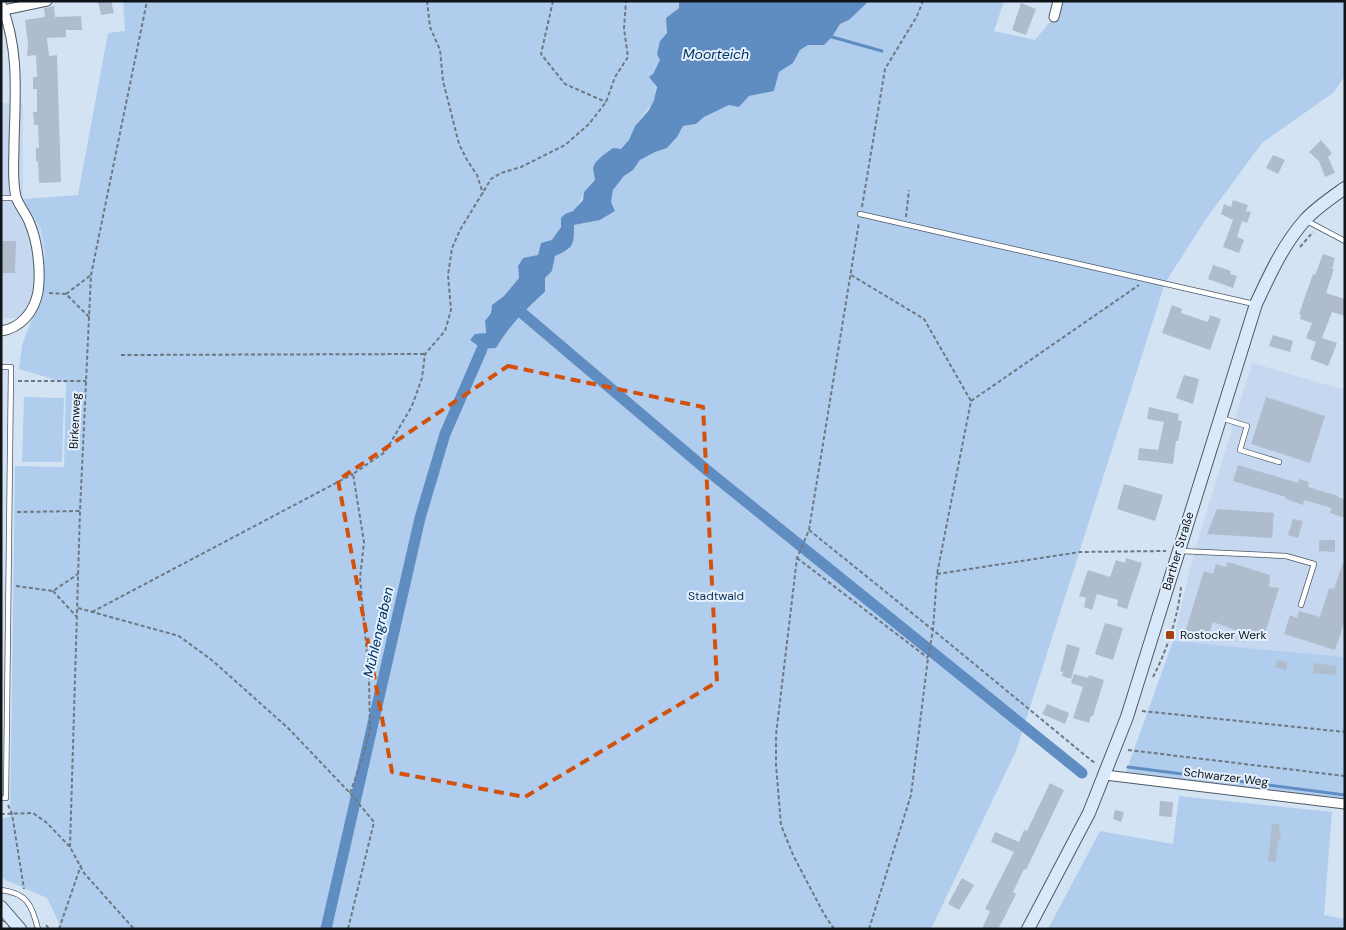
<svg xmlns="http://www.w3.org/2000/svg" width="1346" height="930" font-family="'DM Sans',sans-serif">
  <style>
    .built { fill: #c5d8ef }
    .green { fill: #b1cdee }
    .water { fill: #608dc1 }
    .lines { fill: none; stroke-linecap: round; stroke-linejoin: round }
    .stream { stroke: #608dc1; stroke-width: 3 }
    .canal { stroke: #608dc1; stroke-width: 11 }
    .building { fill: #afbccd }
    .lane-casing { stroke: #4d5967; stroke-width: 6 }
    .street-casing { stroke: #4d5967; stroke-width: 11 }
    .secondary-casing { stroke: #4d5967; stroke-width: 14 }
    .path { stroke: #6e7882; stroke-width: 2; stroke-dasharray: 4 2.5; stroke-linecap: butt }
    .lane { stroke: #fff; stroke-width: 4.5 }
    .street { stroke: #fff; stroke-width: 9 }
    .secondary { stroke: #d9e8fb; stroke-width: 12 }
    .marked { fill: none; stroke: #d2520d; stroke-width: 4; stroke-dasharray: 10 6; stroke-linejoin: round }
    .poi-dot { fill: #a4400c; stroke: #e4f0fd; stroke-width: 2 }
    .labels { text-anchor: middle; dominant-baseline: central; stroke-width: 4; stroke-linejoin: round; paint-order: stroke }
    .street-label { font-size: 12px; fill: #0f1419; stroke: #e4f0fd }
    .park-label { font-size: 12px; fill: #0f3053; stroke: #e4f0fd }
    .poi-label { font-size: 12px; fill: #0f1419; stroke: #e4f0fd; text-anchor: start }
    .water-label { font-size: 14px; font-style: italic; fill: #003161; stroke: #e4f0fd }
  </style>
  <rect width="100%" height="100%" fill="#d4e3f3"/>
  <g class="built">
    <path d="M 1,103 L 23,103 L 23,204 L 41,228 L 45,252 L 41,296 L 33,318 L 1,318 L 1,273 L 15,273 L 16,242 L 1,241 Z"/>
    <path d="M 1252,363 L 1345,390 L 1345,657 L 1173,641 L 1193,557 Z"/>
  </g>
  <g class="green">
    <path d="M 123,1 L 679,1 L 679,8 L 666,18 L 667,33 L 660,41 L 660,60 L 653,74 C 661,103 650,104 636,125 C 633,129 632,135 630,139 C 622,152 605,160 593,168 L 595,180 C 592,184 586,189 584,193 C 578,205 579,210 565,214 C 561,227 552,247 539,255 C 535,257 527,257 523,258 L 518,266 L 519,278 L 504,296 L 492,305 L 491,313 L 485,321 L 486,333 L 470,340 L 482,349 L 496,348 C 509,326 525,310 545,293 L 545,278 L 552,271 L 555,256 L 569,250 L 574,225 L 600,220 L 615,211 L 611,202 L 613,190 L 624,176 L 633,170 L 640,160 L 655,152 L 667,148 L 677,137 L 683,126 L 696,124 L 704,117 L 729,105 L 739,106 L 749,96 L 774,91 L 779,72 L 793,63 L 800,50 L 808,45 L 832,37 L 840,24 L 849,20 L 869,1 L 1004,1 L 994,31 L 1035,40 L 1054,17 L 1058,1 L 1345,1 L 1345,76 L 1333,93 L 1262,143 L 1206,219 L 1165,283 L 1016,751 L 931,929 L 62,929 L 47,898 L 1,878 L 1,818 L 10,817 L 15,466 L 64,467 L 66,383 L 19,369 L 22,345 L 41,296 L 45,252 L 41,228 L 23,204 L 23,199 L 78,195 L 108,33 L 125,31 Z"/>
    <path d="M 24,397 L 64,398 L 62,462 L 22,462 Z"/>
    <path d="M 1173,641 L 1345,657 L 1345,800 L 1126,772 Z"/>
    <path d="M 1179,796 L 1332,812 L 1324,915 L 1345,919 L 1345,929 L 1048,929 L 1100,831 L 1173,844 Z"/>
  </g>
  <path class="water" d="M 679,1 L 869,1 L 849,20 L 840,24 L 832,37 L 824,45 L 808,45 L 800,50 L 793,63 L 779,72 L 774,91 L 749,96 L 739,107 L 729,105 L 704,117 L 696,124 L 683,126 L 677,137 L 667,148 L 655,152 L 640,160 L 633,170 L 624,176 L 613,190 L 611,202 L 615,211 L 600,220 L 574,225 C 574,245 574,248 555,256 L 552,271 L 545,278 L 545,292 C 525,310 509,326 496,348 L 482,349 L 470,340 L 475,334 L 486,333 L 485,321 L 491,313 L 492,305 L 504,296 L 519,278 L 518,266 L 523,258 L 538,255 L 541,243 L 552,240 L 561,227 L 561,218 L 565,214 L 573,211 L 583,200 L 584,192 L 595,180 L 593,168 L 595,163 L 602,156 L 613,148 L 621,149 L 629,140 L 635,126 L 649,110 L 654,100 L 657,87 L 649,77 L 653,74 L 660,60 L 657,54 L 660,41 L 667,33 L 666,18 L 679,8 Z"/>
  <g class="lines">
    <g class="stream">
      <path d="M 832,37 L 882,51"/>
      <path d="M 1128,767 L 1345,795"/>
    </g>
    <g class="canal">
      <path d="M 522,313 L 708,471 L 1082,773"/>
      <path d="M 326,929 L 420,518 L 445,434 L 482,349"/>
    </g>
  </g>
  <g class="building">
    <path d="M 98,1 L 111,1 L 114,13 L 101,15 Z"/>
    <path d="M 1021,3 L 1036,9 L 1026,35 L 1012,30 Z"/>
    <path d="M 54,6 L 55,17 L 81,16 L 82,30 L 66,30 L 66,37 L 47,38 L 49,56 L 57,55 L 61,182 L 39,183 L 38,161 L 36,161 L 36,148 L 39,148 L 38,125 L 34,125 L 33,112 L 37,112 L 37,89 L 33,89 L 33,77 L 37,77 L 36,55 L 27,56 L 28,45 L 25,20 L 45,17 L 44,8 Z"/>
    <path d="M 1321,140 L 1332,153 L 1328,157 L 1335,173 L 1325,177 L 1319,161 L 1309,152 Z"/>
    <path d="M 1273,155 L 1285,160 L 1278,174 L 1266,168 Z"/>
    <path d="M 1233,200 L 1248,205 L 1246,211 L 1251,212 L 1247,223 L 1242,221 L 1237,237 L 1244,240 L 1239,253 L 1223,247 L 1233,220 L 1221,214 L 1224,204 L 1231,207 Z"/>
    <path d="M 1,241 L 16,241 L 15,273 L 1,273 Z"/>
    <path d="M 1323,254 L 1335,258 L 1332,269 L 1334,269 L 1326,293 L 1345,299 L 1345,316 L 1332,312 L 1322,338 L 1337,343 L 1328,366 L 1310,359 L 1316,342 L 1306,338 L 1312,323 L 1300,319 L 1301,315 L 1299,314 L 1313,274 L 1315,275 Z"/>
    <path d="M 1213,265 L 1231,271 L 1230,274 L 1237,276 L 1233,288 L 1208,279 Z"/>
    <path d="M 1172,305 L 1182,309 L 1181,313 L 1208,322 L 1210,315 L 1221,319 L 1210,350 L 1162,333 Z"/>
    <path d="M 1273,335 L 1293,341 L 1290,352 L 1269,346 Z"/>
    <path d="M 1184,375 L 1199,379 L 1193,404 L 1176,398 Z"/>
    <path d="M 1266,397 L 1325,416 L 1310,463 L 1251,444 Z"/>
    <path d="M 1149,407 L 1179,414 L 1178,420 L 1182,421 L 1178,441 L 1176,441 L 1173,464 L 1138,460 L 1139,448 L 1158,450 L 1164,422 L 1147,419 Z"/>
    <path d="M 1238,465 L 1298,483 L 1299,479 L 1309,482 L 1308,487 L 1338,496 L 1338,497 L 1345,500 L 1345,518 L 1330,513 L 1332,508 L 1304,500 L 1303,505 L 1286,499 L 1286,497 L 1233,481 Z"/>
    <path d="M 1124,484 L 1163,495 L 1155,521 L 1117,509 Z"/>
    <path d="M 1217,509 L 1274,513 L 1272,538 L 1207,534 Z"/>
    <path d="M 1293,519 L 1303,521 L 1298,538 L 1288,535 Z"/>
    <path d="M 1322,540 L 1335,540 L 1335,552 L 1319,551 L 1319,541 Z"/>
    <path d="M 1126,558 L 1142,563 L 1127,609 L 1117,606 L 1118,600 L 1097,594 L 1092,610 L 1084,607 L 1086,598 L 1079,596 L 1088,570 L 1110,577 L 1116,560 L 1125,563 Z"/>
    <path d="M 1228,562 L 1270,575 L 1269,587 L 1279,588 L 1263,640 L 1213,622 L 1207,639 L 1185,632 L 1204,571 L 1213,574 L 1216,564 L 1226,567 Z"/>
    <path d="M 1343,562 L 1345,562 L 1345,620 L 1335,650 L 1284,634 L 1290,615 L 1297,618 L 1299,611 L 1320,617 L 1329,588 L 1334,589 Z"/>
    <path d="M 1105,623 L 1123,628 L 1113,660 L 1095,654 Z"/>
    <path d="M 1067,644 L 1080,648 L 1071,679 L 1062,676 L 1063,672 L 1060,671 Z"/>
    <path d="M 1277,660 L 1287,662 L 1286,670 L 1275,668 Z"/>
    <path d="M 1314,663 L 1336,666 L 1336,675 L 1313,673 Z"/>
    <path d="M 1074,674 L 1088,678 L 1089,675 L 1104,680 L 1093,716 L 1091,716 L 1089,723 L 1073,718 L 1083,687 L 1071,683 Z"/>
    <path d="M 1047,704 L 1069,713 L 1065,724 L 1042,714 Z"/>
    <path d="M 1050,783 L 1064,790 L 1026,870 L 1024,869 L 1013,892 L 1016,894 L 1005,916 L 998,929 L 982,929 L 990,911 L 985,909 L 1014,852 L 991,842 L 995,832 L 1019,842 L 1024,830 L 1027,831 Z"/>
    <path d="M 1160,801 L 1173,802 L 1172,817 L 1159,816 Z"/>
    <path d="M 1115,810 L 1124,812 L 1121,822 L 1113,819 Z"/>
    <path d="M 1272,824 L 1279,824 L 1279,831 L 1281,831 L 1280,839 L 1278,839 L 1276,862 L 1268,861 Z"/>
    <path d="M 962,878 L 974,885 L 959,910 L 948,904 Z"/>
  </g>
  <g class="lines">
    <g class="lane-casing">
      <g id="lane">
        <path d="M 1,198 L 16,198"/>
        <path d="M 860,214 L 1254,304"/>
        <path d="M 1307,221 L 1345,241"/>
        <path d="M 1,367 L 11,367 L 6,798 L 1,798"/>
        <path d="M 1221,418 L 1247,426 L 1240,450 L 1279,462"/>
        <path d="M 1181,551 L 1286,556 L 1314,564 L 1301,605"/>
        <path d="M 1,890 C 27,893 32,905 38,929"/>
      </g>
    </g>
    <g class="street-casing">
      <g id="street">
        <path d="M 1,4 C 20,49 15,96 14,144 C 14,161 12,181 16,197 C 19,206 27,215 30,224 C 38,243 41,272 38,292 C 34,312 21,328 1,331"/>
        <path d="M 4,10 L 47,1"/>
        <path d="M 1054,17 L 1058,1"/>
        <path d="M 1105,775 L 1345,804"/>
      </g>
    </g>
    <g class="secondary-casing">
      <g id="secondary">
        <path d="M 1,907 L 20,929"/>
        <path d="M 1,927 L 3,929"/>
        <path d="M 1028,929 L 1089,813 L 1127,717 L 1256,304 C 1270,274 1283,245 1305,220 C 1316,208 1331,198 1345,188"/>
      </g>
    </g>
    <g class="path">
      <path d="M 427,1 L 430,27 L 440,50 L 443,81 L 459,144 L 467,160 L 477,175 L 483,194"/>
      <path d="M 553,1 L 541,54 L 565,84 L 606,102"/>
      <path d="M 862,207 L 885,69 L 917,16 L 923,1"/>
      <path d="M 906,217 L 909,190"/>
      <path d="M 1300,247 L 1313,232"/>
      <path d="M 851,275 L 924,319 L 971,401"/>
      <path d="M 49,293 L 66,294 L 89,317"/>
      <path d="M 66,294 L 91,275"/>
      <path d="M 121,355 L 425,354"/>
      <path d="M 18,381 L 86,381"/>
      <path d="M 17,512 L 80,511"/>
      <path d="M 809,530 L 933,630 L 1092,761 L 1096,763"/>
      <path d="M 797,558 L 928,658"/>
      <path d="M 937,574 L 1080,552 L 1166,551"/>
      <path d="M 16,586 L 53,591 L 78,574"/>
      <path d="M 53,591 L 77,617"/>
      <path d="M 78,608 L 179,636 L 213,661 L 288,728 L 350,793 L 374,822 L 348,929"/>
      <path d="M 92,612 L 353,474"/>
      <path d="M 1153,677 C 1167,650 1178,617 1181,587"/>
      <path d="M 1142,711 L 1345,732"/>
      <path d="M 1128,750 L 1345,776"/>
      <path d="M 350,793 L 362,760 L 370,730 L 369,676 L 360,578 L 364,542 L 353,474 L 385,452 L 412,406 L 422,378 L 425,354 L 445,331 L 451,310 L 448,275 L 452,248 L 460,230 L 491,179 L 501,173 L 521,167 L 565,145 L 589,124 L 606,102 L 615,77 L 628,57 L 624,29 L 626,1"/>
      <path d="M 8,805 L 12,814 L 24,889"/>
      <path d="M 1,814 L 33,813 L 47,823 L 70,847 L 84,873 L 134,929"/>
      <path d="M 70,847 L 80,511 L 91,275 L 147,1"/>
      <path d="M 46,925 L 49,929"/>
      <path d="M 59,929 L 81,865"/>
      <path d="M 834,929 L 824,914 L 793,855 L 781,825 L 776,765 L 776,735 L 797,558 L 809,530 L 859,222"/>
      <path d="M 869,929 L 911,795 L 928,658 L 933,630 L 937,574 L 971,401 L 1139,285"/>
    </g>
    <use href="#lane" class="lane"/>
    <use href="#street" class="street"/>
    <use href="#secondary" class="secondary"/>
  </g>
  <path class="marked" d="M 508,366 L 703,407 L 717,682 L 525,797 L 392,772 L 338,480 Z"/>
  <rect class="poi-dot" x="1165" y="630" width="10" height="10" rx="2.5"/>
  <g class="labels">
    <g class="street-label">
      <text transform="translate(75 421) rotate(-87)">Birkenweg</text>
      <text transform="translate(1178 551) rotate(-73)">Barther Straße</text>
      <text transform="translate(1226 777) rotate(7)">Schwarzer Weg</text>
    </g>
    <g class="park-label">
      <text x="716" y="596">Stadtwald</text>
    </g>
    <g class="poi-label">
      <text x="1180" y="635">Rostocker Werk</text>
    </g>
    <g class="water-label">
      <text x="716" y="54">Moorteich</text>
      <text transform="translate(378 632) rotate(-77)">Mühlengraben</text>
    </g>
  </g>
  <rect width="1346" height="930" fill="none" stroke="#0f1419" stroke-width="5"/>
</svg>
